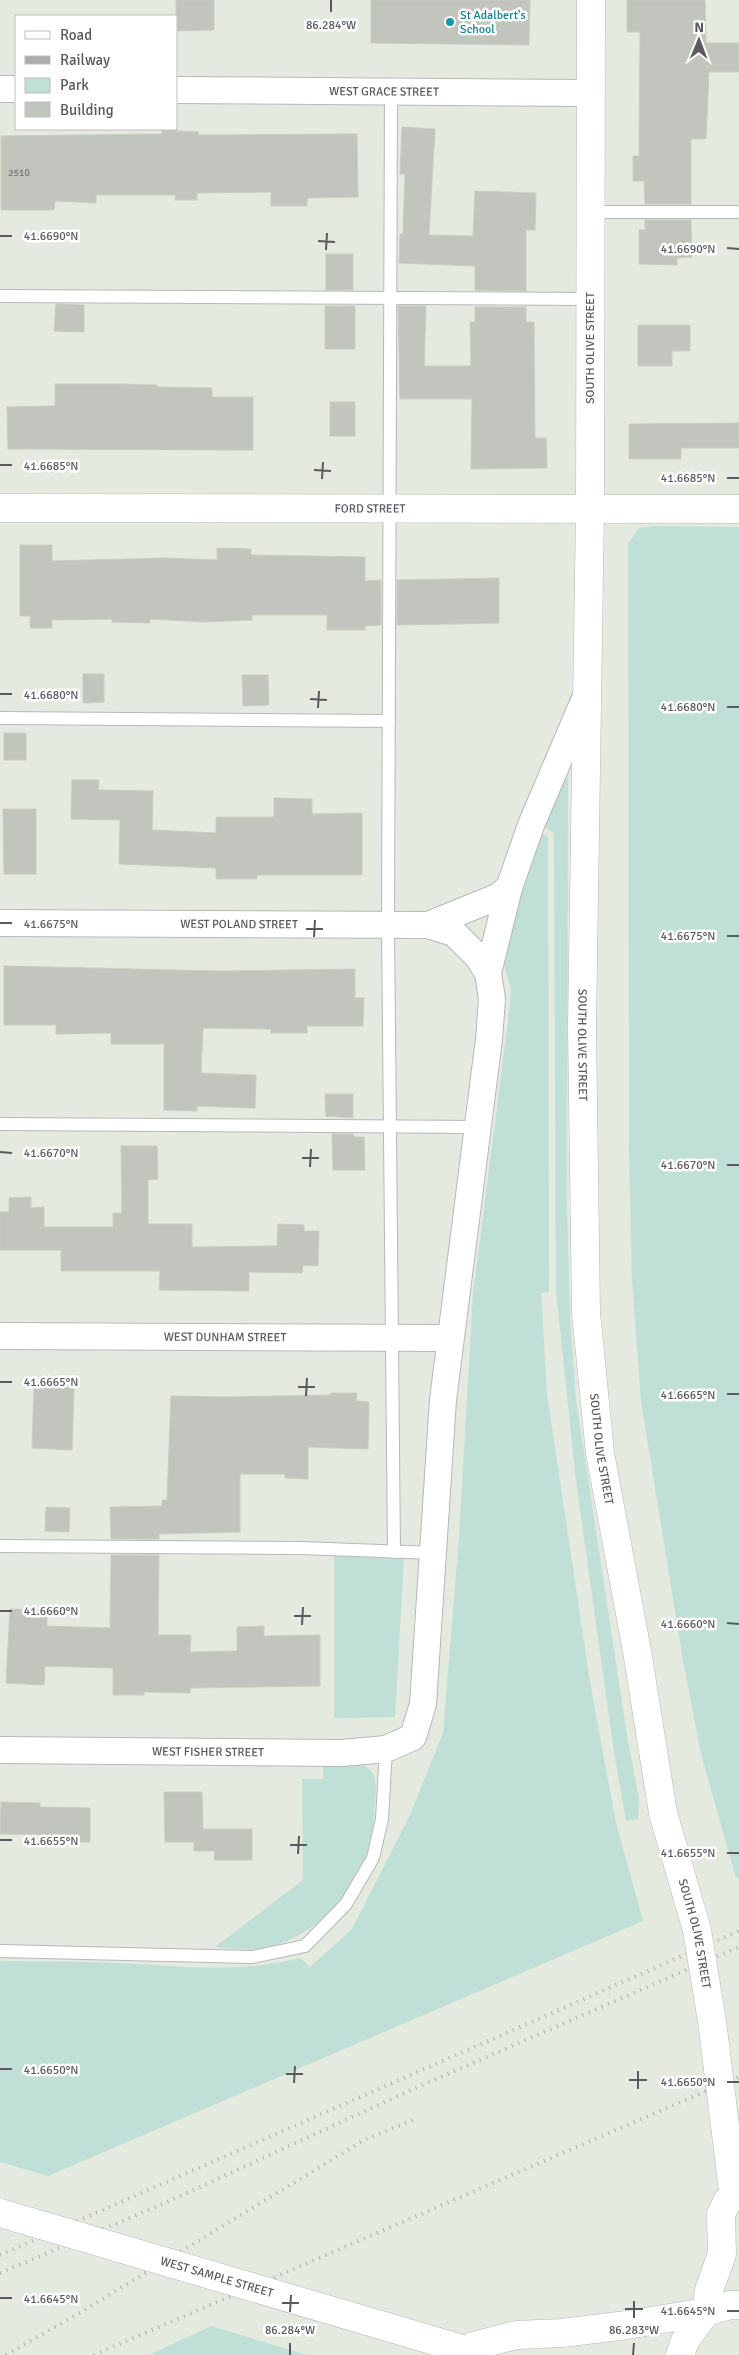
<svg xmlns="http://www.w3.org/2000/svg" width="739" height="2355" font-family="Signika,sans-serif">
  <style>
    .green { fill: #bfdfd7 }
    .building { fill: #c1c5bd; stroke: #c7cebf }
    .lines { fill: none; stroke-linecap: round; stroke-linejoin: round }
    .service-casing { stroke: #b8b6bb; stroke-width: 14 }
    .minor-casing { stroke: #b8b6bb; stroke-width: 28 }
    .tertiary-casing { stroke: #b8b6bb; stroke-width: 29 }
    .secondary-casing { stroke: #b8b6bd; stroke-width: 29 }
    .service { stroke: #fff; stroke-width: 12 }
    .minor { stroke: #fff; stroke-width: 26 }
    .tertiary { stroke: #fff; stroke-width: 28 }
    .secondary { stroke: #fff; stroke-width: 28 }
    .rail { stroke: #adacad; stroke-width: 4; stroke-dasharray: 1 6; stroke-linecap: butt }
    .tertiary-bridge-casing { stroke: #b8b6bb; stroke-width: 29; stroke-linecap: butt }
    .secondary-bridge-casing { stroke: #b8b6bd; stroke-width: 29; stroke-linecap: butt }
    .tertiary-bridge { stroke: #fff; stroke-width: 28 }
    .secondary-bridge { stroke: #fff; stroke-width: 28 }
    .ticks { fill: none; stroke: #5b595f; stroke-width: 2 }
    .culture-dot { fill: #0f9aa8; stroke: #fff; stroke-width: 2 }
    .labels { text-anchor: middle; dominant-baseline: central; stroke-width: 5; stroke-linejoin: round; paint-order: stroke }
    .number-label { font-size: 10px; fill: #747476 }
    .culture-label { font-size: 12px; fill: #0d838f; stroke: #fff; text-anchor: start }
    .street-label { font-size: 12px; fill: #5b595f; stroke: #fff }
    .ticks-label { font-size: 12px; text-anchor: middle; fill: #5b595f; stroke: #fff; stroke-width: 5; stroke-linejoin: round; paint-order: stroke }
  </style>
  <rect width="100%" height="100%" fill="#e5eae0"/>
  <g class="green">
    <path d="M 655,526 L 739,527 L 739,1877 L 736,1878 L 701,1754 L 683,1661 L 641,1401 L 632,1281 L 629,1153 L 628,544 L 639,528 Z"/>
    <path d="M 566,777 L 568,778 L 567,1208 L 570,1317 L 576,1399 L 628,1742 L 639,1799 L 638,1819 L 626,1821 L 614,1752 L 576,1481 L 556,1291 L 554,833 L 544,826 Z"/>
    <path d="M 541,833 L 548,837 L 549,1292 L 541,1293 L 547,1394 L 590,1682 L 616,1823 L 643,1921 L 48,2176 L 0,2162 L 0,1961 C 39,1962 79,1961 118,1963 C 180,1966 239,1974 300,1958 L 310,1967 L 352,1929 L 409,1817 L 443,1733 L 459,1537 L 473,1294 L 510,1005 L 511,989 L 504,965 L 519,898 Z"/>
    <path d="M 334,1556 L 404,1559 L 395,1717 L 334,1718 Z"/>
    <path d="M 323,1764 C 337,1765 362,1760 371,1771 C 379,1780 375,1800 374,1812 C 373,1874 325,1935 265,1948 C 250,1951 230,1948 215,1947 L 303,1880 L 302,1779 L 323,1779 Z"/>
    <path d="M 211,2326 L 307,2355 L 149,2355 Z"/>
  </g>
  <g class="building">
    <path d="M 176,0 L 214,0 L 214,30 L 176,31 Z"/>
    <path d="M 371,0 L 530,0 L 529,45 L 371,43 Z"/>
    <path d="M 627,0 L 705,0 L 706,43 L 739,43 L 739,72 L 709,72 L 706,139 L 691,139 L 691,204 L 645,204 L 644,181 L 633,181 L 633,156 L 639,156 L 640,32 L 627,32 Z"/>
    <path d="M 402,127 L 435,129 L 429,235 L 473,236 L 475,191 L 536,193 L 535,230 L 526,230 L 526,291 L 475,290 L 475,266 L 399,263 L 400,234 L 403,234 L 405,174 L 400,174 Z"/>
    <path d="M 162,130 L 199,132 L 198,135 L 357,134 L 358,197 L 307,198 L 307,206 L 271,206 L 271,192 L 197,193 L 197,200 L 175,200 L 176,195 L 96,195 L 96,203 L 55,201 L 54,210 L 1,210 L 1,136 L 162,134 Z"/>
    <path d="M 645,220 L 691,220 L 692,257 L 677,258 L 677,265 L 639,264 L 639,230 L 645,230 Z"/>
    <rect x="326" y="254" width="27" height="36"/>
    <path d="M 56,304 L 84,305 L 84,332 L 54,331 Z"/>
    <rect x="325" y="306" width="30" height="43"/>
    <path d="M 398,306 L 426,306 L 424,366 L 471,366 L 470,322 L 475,322 L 475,307 L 526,307 L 526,322 L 534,322 L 535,438 L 546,438 L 547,468 L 471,469 L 472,399 L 400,399 Z"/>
    <path d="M 638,325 L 690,325 L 690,351 L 672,351 L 672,366 L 638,366 Z"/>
    <path d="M 55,384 L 117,384 L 157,385 L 157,387 L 212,388 L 212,397 L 253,397 L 253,450 L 8,449 L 7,407 L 55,406 Z"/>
    <rect x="330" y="402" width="25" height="34"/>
    <path d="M 739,423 L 739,448 L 681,448 L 681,459 L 629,459 L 629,424 Z"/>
    <path d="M 20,545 L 52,545 L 52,561 L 165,558 L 217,560 L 217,548 L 251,549 L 251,555 L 365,557 L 365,581 L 381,580 L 381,625 L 365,626 L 365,630 L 327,630 L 327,615 L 252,615 L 252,620 L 203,622 L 150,619 L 150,623 L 112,622 L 112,619 L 52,620 L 52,628 L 30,628 L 30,616 L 20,616 Z"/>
    <path d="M 499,578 L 499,623 L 397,625 L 397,580 Z"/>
    <path d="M 83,674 L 104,674 L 104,702 L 83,703 Z"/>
    <path d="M 242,675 L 268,675 L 269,705 L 243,706 Z"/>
    <rect x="4" y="733" width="22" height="27"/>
    <path d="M 72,780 L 99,780 L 98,790 L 153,791 L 152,830 L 216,833 L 216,817 L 274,817 L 274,798 L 312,799 L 312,814 L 362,813 L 362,875 L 257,875 L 257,879 L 216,879 L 216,868 L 119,864 L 120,820 L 71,819 Z"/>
    <path d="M 3,809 L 36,809 L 36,874 L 4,874 Z"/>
    <path d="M 4,966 L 219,971 L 355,969 L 355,998 L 364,998 L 363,1026 L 307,1026 L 307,1033 L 271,1033 L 271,1029 L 203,1028 L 201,1073 L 256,1075 L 255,1108 L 197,1106 L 197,1111 L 164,1110 L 164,1044 L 111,1044 L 111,1033 L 56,1034 L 56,1025 L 4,1025 Z"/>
    <path d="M 325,1094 L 353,1094 L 353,1118 L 326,1116 Z"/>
    <path d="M 332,1134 L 353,1134 L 354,1137 L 364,1137 L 365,1170 L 333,1170 Z"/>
    <path d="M 121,1146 L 157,1146 L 158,1179 L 148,1180 L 148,1224 L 192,1224 L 192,1247 L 277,1246 L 278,1224 L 304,1225 L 304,1231 L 319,1231 L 318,1266 L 303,1265 L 302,1273 L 249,1272 L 249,1291 L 159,1290 L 160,1271 L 61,1271 L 61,1250 L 0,1250 L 0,1212 L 9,1212 L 9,1198 L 31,1197 L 31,1208 L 44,1207 L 44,1227 L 113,1227 L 113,1213 L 122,1213 Z"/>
    <path d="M 34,1385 L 74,1388 L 72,1450 L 32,1448 Z"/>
    <path d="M 331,1393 L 357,1393 L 356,1401 L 369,1402 L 368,1449 L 308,1447 L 308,1479 L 285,1478 L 285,1474 L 240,1474 L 240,1532 L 159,1534 L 159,1539 L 111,1539 L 110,1507 L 162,1506 L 162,1500 L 167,1500 L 171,1396 L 223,1397 L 331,1395 Z"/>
    <path d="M 46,1507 L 70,1508 L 69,1532 L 45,1531 Z"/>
    <path d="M 111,1555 L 159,1555 L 158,1635 L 191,1635 L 190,1652 L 237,1651 L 237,1627 L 264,1626 L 264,1636 L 320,1635 L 320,1686 L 190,1688 L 190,1693 L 144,1692 L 144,1695 L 113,1695 L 113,1668 L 45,1666 L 44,1685 L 6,1683 L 10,1609 L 47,1610 L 47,1626 L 110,1628 Z"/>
    <path d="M 164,1792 L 202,1792 L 203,1829 L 252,1829 L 252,1860 L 214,1860 L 215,1851 L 194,1851 L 194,1842 L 165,1842 Z"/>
    <path d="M 1,1802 L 40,1803 L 40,1807 L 90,1808 L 90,1842 L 57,1842 L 57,1835 L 0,1834 Z"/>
  </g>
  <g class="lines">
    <g class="service-casing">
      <g id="service">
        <path d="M 391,92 L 388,925 L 394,1552"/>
        <path d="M 590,212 L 739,212"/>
        <path d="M 0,296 L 590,299"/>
        <path d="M 0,718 L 389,721"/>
        <path d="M 0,1124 L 476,1127"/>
        <path d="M 0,1546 L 301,1548 L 434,1553"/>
        <path d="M 0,1951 L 252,1957 L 305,1946 L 346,1904 L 373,1858 L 382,1819 L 386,1749"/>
      </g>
    </g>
    <g class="minor-casing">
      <g id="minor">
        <path d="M 0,89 L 16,89"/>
        <path id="s1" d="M 176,90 L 590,93"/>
        <path id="s2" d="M 0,923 L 428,925 L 454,933 L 478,957 L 488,973"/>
        <path d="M 428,925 L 497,897 L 509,888"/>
        <path id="s3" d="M 0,1336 L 449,1338"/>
        <path id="s4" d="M 0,1750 L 342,1753 L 386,1749 L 413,1737 L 423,1704 L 443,1400 L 489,1039 L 492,999 L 488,973 L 509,888 L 531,825 L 586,696"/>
      </g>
    </g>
    <g class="tertiary-casing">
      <g id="tertiary">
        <path id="s5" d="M 591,0 L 590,510 L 582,1027 L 586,1313 L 600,1453 L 637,1651 L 663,1813"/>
        <path id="s6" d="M 0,508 L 739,509"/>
        <path d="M 706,2312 L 709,2290 L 722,2254 L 721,2214 L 733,2190 L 739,2197"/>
      </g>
    </g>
    <g class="secondary-casing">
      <g id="secondary">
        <path d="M 462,2349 L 516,2335 L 562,2333 L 627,2325 L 706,2312 L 730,2305 L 739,2305"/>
        <path d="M 680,2355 L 685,2341 L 706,2312"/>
      </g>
    </g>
    <use href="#service" class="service"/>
    <use href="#minor" class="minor"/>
    <use href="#tertiary" class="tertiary"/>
    <use href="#secondary" class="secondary"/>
    <g class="rail">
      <path d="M 0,2255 L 739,1931"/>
      <path d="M 0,2273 L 165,2203 L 411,2090 L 739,1947"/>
      <path d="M 6,2355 L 81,2312 L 366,2139 L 413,2120"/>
      <path d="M 94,2355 L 739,2077"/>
    </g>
    <g class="tertiary-bridge-casing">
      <g id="tertiary-bridge">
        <path id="s7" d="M 663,1813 L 697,1930 L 712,2021 L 733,2190"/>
      </g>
    </g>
    <g class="secondary-bridge-casing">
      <g id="secondary-bridge">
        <path id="s8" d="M 0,2213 L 462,2349"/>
      </g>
    </g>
    <use href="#tertiary-bridge" class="tertiary-bridge"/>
    <use href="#secondary-bridge" class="secondary-bridge"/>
  </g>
  <path class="ticks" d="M 331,12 L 331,0M 0,236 L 12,236M 318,241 L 335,242M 727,248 L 739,249M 326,250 L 327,233M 0,465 L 12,465M 314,470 L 331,471M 727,478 L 739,478M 322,479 L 323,462M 0,694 L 12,694M 310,699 L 327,700M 727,707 L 739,707M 318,708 L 319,691M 0,923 L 12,923M 306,929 L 323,929M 727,936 L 739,936M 314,937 L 315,920M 0,1152 L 12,1153M 302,1158 L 319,1158M 727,1165 L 739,1165M 310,1167 L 311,1149M 0,1382 L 12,1382M 298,1387 L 315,1387M 727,1394 L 739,1394M 306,1396 L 307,1378M 0,1611 L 12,1611M 294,1616 L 311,1616M 727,1623 L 739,1624M 302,1625 L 303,1607M 0,1840 L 12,1840M 290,1845 L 307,1845M 727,1853 L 739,1853M 298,1854 L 299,1836M 0,2069 L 12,2069M 286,2074 L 303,2074M 629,2080 L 647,2080M 727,2082 L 739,2082M 294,2083 L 295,2066M 638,2089 L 638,2071M 0,2298 L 12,2298M 282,2303 L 299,2303M 625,2309 L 643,2309M 727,2311 L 739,2311M 290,2312 L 291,2295M 634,2318 L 634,2301M 290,2355 L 290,2343M 633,2355 L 634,2343"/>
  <circle class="culture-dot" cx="450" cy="22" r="5"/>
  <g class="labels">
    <g class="number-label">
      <text x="19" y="173">2510</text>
    </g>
    <g class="culture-label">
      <text x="460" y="15">St Adalbert's<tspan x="460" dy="14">School</tspan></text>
    </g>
    <g class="street-label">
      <text stroke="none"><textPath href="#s1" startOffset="208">WEST GRACE STREET</textPath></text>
      <text transform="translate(590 348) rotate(-90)">SOUTH OLIVE STREET</text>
      <text stroke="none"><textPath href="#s6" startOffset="370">FORD STREET</textPath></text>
      <text stroke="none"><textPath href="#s2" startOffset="239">WEST POLAND STREET</textPath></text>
      <text stroke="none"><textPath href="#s5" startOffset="1045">SOUTH OLIVE STREET</textPath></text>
      <text stroke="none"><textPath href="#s3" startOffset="225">WEST DUNHAM STREET</textPath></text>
      <text stroke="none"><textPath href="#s5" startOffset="1450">SOUTH OLIVE STREET</textPath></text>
      <text stroke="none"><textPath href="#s4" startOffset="208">WEST FISHER STREET</textPath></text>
      <text stroke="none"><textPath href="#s7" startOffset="125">SOUTH OLIVE STREET</textPath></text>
      <text stroke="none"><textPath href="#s8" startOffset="226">WEST SAMPLE STREET</textPath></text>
    </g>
  </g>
  <g class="ticks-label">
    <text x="331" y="29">86.284°W</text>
    <text x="51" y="240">41.6690°N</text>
    <text x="688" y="253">41.6690°N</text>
    <text x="51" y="470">41.6685°N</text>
    <text x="688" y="482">41.6685°N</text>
    <text x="51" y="699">41.6680°N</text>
    <text x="688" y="711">41.6680°N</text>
    <text x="51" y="928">41.6675°N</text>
    <text x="688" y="940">41.6675°N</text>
    <text x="51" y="1157">41.6670°N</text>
    <text x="688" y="1169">41.6670°N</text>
    <text x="51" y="1386">41.6665°N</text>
    <text x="688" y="1399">41.6665°N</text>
    <text x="51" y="1615">41.6660°N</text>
    <text x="688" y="1628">41.6660°N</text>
    <text x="51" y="1845">41.6655°N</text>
    <text x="688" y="1857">41.6655°N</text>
    <text x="51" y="2074">41.6650°N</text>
    <text x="688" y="2086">41.6650°N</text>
    <text x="51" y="2303">41.6645°N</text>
    <text x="688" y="2315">41.6645°N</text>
    <text x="290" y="2334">86.284°W</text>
    <text x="634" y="2334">86.283°W</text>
  </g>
  <rect x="15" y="15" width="162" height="115" fill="#ffffff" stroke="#bdbdbf"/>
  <rect x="25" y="31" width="25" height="8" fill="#ffffff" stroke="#bdbdbf"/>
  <text x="60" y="40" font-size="15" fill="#5b595f">Road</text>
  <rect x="25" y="56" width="25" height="8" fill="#adacad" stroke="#bdbdbf"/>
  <text x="60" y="65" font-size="15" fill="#5b595f">Railway</text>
  <rect x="25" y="78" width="25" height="15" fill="#bfdfd7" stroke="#bdbdbf"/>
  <text x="60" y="90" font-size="15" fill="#5b595f">Park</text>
  <rect x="25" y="102" width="25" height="15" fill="#c1c5bd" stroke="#bdbdbf"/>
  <text x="60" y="115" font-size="15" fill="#5b595f">Building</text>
  <g transform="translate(699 40) rotate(1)" stroke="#ffffff" stroke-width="4" paint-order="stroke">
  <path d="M0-4L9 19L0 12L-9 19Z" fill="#5b595f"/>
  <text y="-8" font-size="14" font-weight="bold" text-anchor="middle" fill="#5b595f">N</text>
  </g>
</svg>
